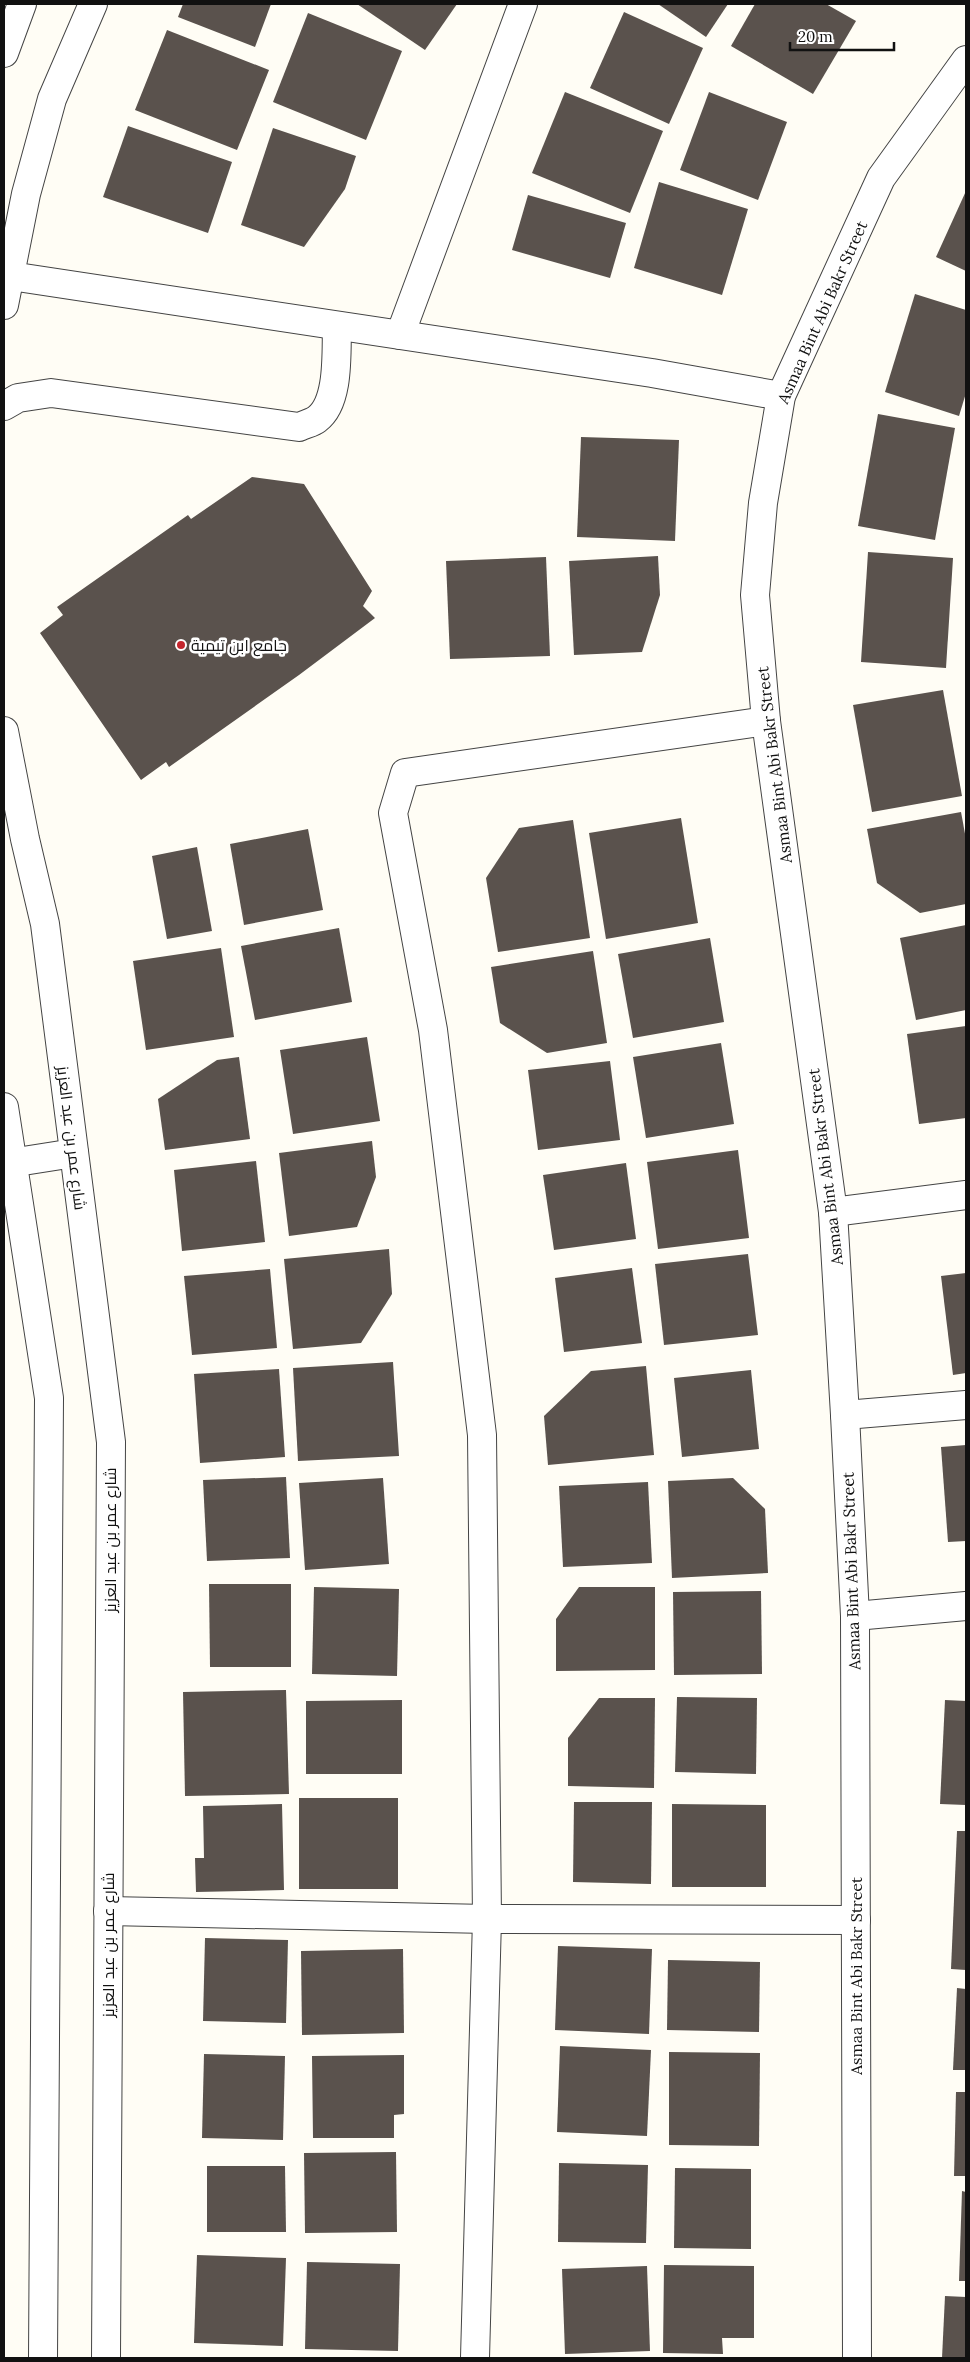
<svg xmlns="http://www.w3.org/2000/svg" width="970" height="2362" font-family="Lora,Cairo,serif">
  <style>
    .building { fill: #5a524d }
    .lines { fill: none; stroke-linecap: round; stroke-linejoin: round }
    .minor-casing { stroke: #444; stroke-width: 30 }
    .minor { stroke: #fff; stroke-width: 28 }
    .poi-dot { fill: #c4262e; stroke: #fff; stroke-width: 2 }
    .labels { text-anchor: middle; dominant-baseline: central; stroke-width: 5; stroke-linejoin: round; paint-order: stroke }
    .street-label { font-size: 16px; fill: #111; stroke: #fff }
    .poi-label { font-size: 16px; fill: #111; stroke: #fff; text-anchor: start }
  </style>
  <rect width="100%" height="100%" fill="#fffdf5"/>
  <g class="building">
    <path d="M 183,4 L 271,4 L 255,47 L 178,17 Z"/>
    <path d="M 357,4 L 457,4 L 425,50 Z"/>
    <path d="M 658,4 L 728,4 L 706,37 Z"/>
    <path d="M 755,4 L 826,4 L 856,21 L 813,94 L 731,46 Z"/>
    <path d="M 624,12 L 703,48 L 669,124 L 590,88 Z"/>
    <path d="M 308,13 L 402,51 L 366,140 L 273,102 Z"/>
    <path d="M 167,30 L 269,70 L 237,150 L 135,110 Z"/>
    <path d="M 565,92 L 663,131 L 630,213 L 532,173 Z"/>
    <path d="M 709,92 L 787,122 L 758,200 L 680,170 Z"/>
    <path d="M 128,126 L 232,162 L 208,233 L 103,197 Z"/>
    <path d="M 273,128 L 356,156 L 345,189 L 304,247 L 241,225 Z"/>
    <path d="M 659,182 L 748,209 L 722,295 L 634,268 Z"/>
    <path d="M 966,191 L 966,271 L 936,257 Z"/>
    <path d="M 528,195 L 626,223 L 610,278 L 512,250 Z"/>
    <path d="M 915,294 L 966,310 L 966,393 L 959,416 L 885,392 Z"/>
    <path d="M 878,414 L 955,428 L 935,540 L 858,526 Z"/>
    <path d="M 581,437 L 679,440 L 675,541 L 577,537 Z"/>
    <path d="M 252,477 L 304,484 L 372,591 L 363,606 L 375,618 L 299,675 L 169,767 L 166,762 L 141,780 L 40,633 L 63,615 L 57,607 L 188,515 L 191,519 Z"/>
    <path d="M 868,552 L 953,558 L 946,668 L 861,662 Z"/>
    <path d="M 658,556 L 660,595 L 642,652 L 574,655 L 569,561 Z"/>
    <path d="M 546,557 L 550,656 L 450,659 L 446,561 Z"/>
    <path d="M 943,690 L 962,796 L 872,812 L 853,705 Z"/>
    <path d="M 961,812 L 966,839 L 966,904 L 920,913 L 877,883 L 867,829 Z"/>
    <path d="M 681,818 L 698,923 L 606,939 L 589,833 Z"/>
    <path d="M 573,820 L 590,938 L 498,952 L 486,878 L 519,828 Z"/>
    <path d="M 308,829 L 323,910 L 244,925 L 230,844 Z"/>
    <path d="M 197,847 L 212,931 L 167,939 L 152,856 Z"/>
    <path d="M 966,925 L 966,1010 L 916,1020 L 900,938 Z"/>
    <path d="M 339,928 L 352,1002 L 255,1020 L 241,946 Z"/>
    <path d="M 710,938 L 724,1022 L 633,1038 L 618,954 Z"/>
    <path d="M 221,948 L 234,1037 L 146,1050 L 133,961 Z"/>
    <path d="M 593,951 L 607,1043 L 547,1053 L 500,1023 L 491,967 Z"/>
    <path d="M 966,1026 L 966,1118 L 919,1124 L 907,1034 Z"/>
    <path d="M 367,1037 L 380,1121 L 293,1134 L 280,1050 Z"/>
    <path d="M 721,1043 L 734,1124 L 646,1138 L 633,1057 Z"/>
    <path d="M 239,1057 L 250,1139 L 165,1150 L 158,1099 L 217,1060 Z"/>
    <path d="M 610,1061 L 620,1140 L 538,1150 L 528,1070 Z"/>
    <path d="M 372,1141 L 376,1177 L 357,1227 L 289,1236 L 279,1153 Z"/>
    <path d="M 738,1150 L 749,1238 L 658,1249 L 647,1162 Z"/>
    <path d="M 256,1161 L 265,1242 L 182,1251 L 174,1170 Z"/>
    <path d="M 626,1163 L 636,1239 L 554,1250 L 543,1175 Z"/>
    <path d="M 389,1249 L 392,1294 L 361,1343 L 293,1349 L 284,1259 Z"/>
    <path d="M 748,1254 L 758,1335 L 664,1345 L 655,1264 Z"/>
    <path d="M 632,1268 L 642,1343 L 564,1352 L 555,1278 Z"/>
    <path d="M 270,1269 L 277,1348 L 192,1355 L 184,1276 Z"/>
    <path d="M 966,1273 L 966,1373 L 953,1375 L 941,1276 Z"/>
    <path d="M 393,1362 L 399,1456 L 298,1461 L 293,1368 Z"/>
    <path d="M 646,1366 L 654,1455 L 548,1465 L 544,1416 L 591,1371 Z"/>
    <path d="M 279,1369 L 285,1457 L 200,1463 L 194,1374 Z"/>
    <path d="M 751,1370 L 759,1449 L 682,1457 L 674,1378 Z"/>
    <path d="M 966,1445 L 966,1541 L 948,1542 L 941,1447 Z"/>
    <path d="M 286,1477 L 290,1558 L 207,1561 L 203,1480 Z"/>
    <path d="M 383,1478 L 389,1564 L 305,1570 L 299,1483 Z"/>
    <path d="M 733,1478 L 765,1509 L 768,1573 L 672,1578 L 668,1481 Z"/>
    <path d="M 648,1482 L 652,1563 L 563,1567 L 559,1486 Z"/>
    <path d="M 209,1584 L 291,1584 L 291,1667 L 210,1667 Z"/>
    <path d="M 314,1587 L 399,1589 L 397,1676 L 312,1674 Z"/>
    <path d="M 579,1587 L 655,1587 L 655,1670 L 556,1671 L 556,1619 Z"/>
    <path d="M 761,1591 L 762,1674 L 674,1675 L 673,1592 Z"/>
    <path d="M 286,1690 L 289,1794 L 185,1796 L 183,1692 Z"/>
    <path d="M 677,1697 L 757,1698 L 756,1774 L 675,1772 Z"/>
    <path d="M 599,1698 L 655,1698 L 654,1788 L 568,1786 L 568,1738 Z"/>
    <path d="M 402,1700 L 402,1774 L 306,1774 L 306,1701 Z"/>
    <path d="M 945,1700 L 966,1701 L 966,1805 L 940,1804 Z"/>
    <rect x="299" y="1798" width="99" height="91"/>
    <path d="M 574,1802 L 652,1802 L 651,1884 L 573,1882 Z"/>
    <path d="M 282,1804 L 284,1890 L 196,1892 L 195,1858 L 204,1858 L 203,1806 Z"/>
    <path d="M 672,1804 L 766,1805 L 766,1887 L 672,1887 Z"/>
    <path d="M 957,1831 L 966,1831 L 966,1970 L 951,1969 Z"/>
    <path d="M 205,1938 L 288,1940 L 286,2023 L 203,2021 Z"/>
    <path d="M 558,1946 L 652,1949 L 649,2034 L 555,2030 Z"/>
    <path d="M 403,1949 L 404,2033 L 302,2035 L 301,1951 Z"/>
    <path d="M 668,1960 L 760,1962 L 759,2032 L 667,2030 Z"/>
    <path d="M 957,1988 L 966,1989 L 966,2070 L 953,2070 Z"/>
    <path d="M 560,2046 L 651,2050 L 647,2136 L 557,2132 Z"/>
    <path d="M 669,2052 L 760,2053 L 759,2146 L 669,2145 Z"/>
    <path d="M 204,2054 L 285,2056 L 283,2140 L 202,2138 Z"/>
    <path d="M 404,2055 L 404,2114 L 394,2115 L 394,2138 L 313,2138 L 312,2056 Z"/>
    <path d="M 956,2092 L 966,2092 L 966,2176 L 954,2176 Z"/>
    <path d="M 396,2152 L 397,2232 L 305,2233 L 304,2153 Z"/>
    <path d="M 559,2163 L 648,2165 L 646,2243 L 558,2242 Z"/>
    <path d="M 207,2166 L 285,2166 L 286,2232 L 207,2232 Z"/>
    <path d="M 675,2168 L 751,2169 L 751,2249 L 674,2248 Z"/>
    <path d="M 962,2191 L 966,2192 L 966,2281 L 959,2281 Z"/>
    <path d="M 197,2255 L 286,2258 L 283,2346 L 194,2343 Z"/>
    <path d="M 307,2262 L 400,2264 L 398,2351 L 305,2349 Z"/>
    <path d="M 664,2265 L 754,2266 L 754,2338 L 722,2338 L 723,2354 L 663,2353 Z"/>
    <path d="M 647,2266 L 650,2351 L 565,2354 L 562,2269 Z"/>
    <path d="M 945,2296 L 966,2297 L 966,2358 L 942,2358 Z"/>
  </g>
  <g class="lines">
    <g class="minor-casing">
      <g id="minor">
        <path d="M 4,53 L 22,4"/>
        <path d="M 4,275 L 652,373 L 781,396"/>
        <path d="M 4,305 L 26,194 L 52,99 L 93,4"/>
        <path d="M 400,335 L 523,4"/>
        <path d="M 4,406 L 18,398 L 51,393 L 299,427 C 305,424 312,423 317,419 C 340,402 336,351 337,326"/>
        <path d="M 4,731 L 25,839 L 45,924 L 111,1442 L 106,2358"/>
        <path d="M 4,1107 L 49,1398 L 43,2358"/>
        <path d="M 4,1164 L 74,1153"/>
        <path d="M 833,1212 L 966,1195"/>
        <path d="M 845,1415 L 966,1405"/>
        <path d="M 855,1616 L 966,1606"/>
        <path d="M 108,1911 L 487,1919 L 856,1920"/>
        <path d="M 475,2358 L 487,1919 L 482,1435 L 433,1030 L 393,813 L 405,773 L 766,721"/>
        <path d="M 857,2358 L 855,1616 L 845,1415 L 833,1212 L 766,721 L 755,595 L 763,503 L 781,396 L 881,178 L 966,60"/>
      </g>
    </g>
    <use href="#minor" class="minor"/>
  </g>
  <circle class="poi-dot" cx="181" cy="645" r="5"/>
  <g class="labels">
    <g class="street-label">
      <text transform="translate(822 312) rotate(-66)">Asmaa Bint Abi Bakr Street</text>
      <text transform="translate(774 765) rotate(-97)">Asmaa Bint Abi Bakr Street</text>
      <text transform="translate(72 1138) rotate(83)">شارع عمر بن عبد العزيز</text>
      <text transform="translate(825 1167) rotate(-97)">Asmaa Bint Abi Bakr Street</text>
      <text transform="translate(110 1540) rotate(-90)">شارع عمر بن عبد العزيز</text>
      <text transform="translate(851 1571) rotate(-92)">Asmaa Bint Abi Bakr Street</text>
      <text transform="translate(108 1945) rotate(-90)">شارع عمر بن عبد العزيز</text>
      <text transform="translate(856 1976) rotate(-90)">Asmaa Bint Abi Bakr Street</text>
    </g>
    <g class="poi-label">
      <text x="191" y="645">جامع ابن تيمية</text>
    </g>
  </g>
  <rect width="970" height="2362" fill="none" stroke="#111111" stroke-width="10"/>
  <path d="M790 42v8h104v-8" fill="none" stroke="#111111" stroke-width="2.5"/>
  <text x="798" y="42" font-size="15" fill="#111111" stroke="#ffffff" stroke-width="4" paint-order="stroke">20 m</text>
</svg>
